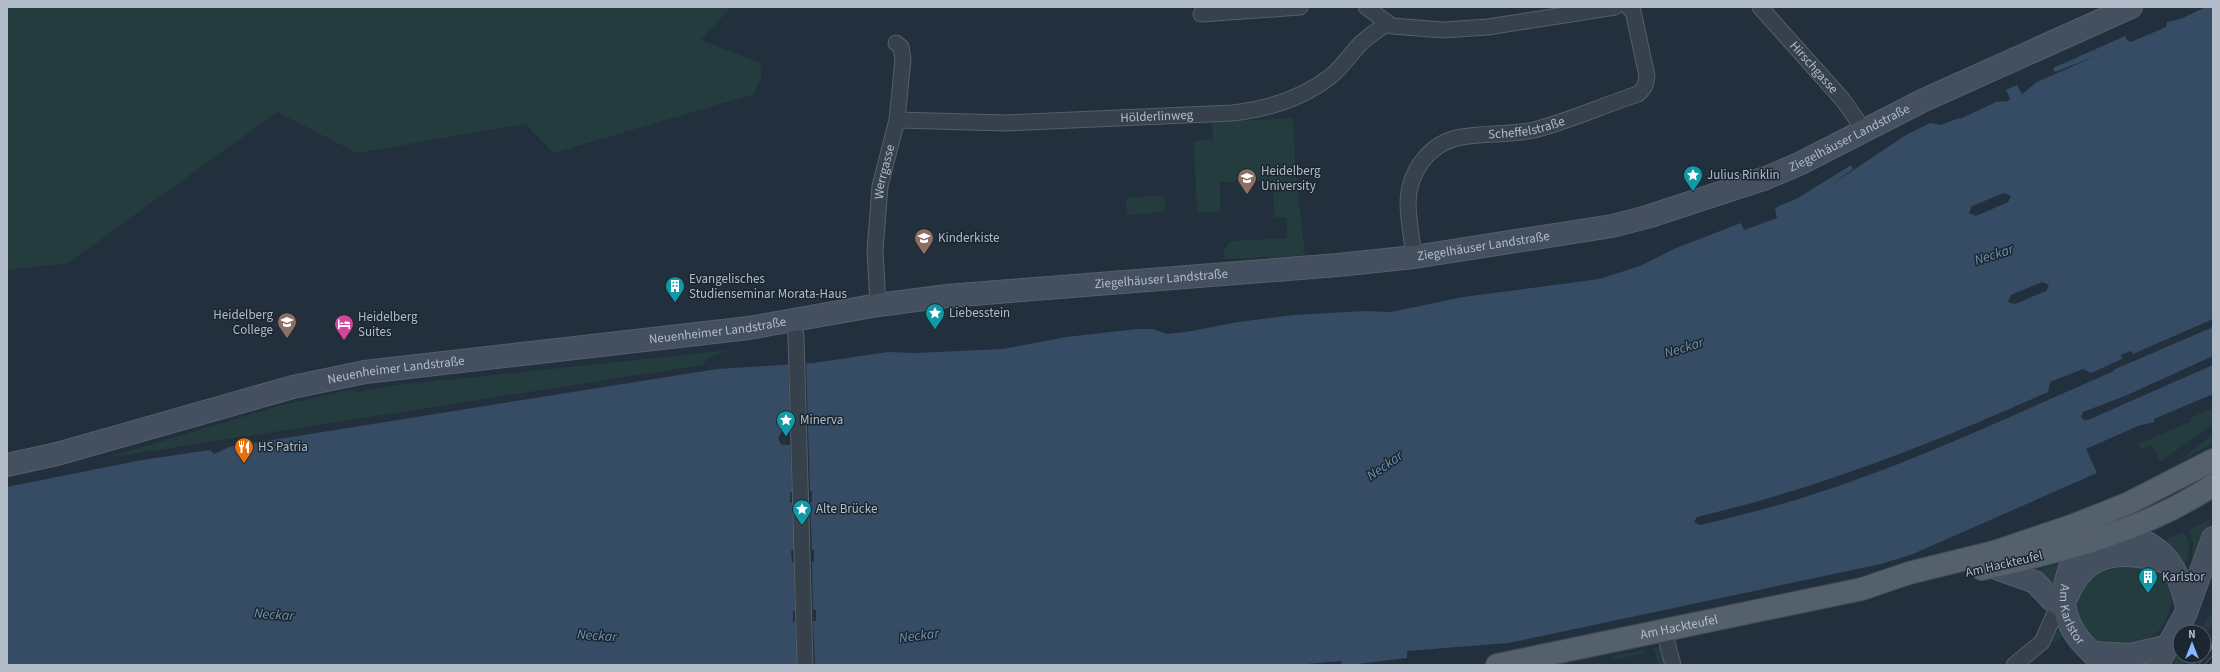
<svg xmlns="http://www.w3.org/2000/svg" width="2220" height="672" font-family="'Source Sans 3',sans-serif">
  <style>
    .green { fill: #243c3d }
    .water { fill: #354c64; fill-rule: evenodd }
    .pier { fill: #222f3c }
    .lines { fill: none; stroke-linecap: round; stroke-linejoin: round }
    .street-casing { stroke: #545f6a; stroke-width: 17 }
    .secondary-casing { stroke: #545f6a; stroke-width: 24 }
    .primary-casing { stroke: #3f4a55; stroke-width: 24 }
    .street { stroke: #36414c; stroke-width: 15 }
    .secondary { stroke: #44505f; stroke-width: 22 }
    .primary { stroke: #54606c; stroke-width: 22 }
    .rail-casing { stroke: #586573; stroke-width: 4.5 }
    .rail { stroke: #1b2631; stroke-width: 3; stroke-dasharray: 9; stroke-linecap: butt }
    .labels { text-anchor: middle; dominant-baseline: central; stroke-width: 3; stroke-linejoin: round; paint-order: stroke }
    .street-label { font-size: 13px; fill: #b1bcc8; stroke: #1b2631 }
    .poi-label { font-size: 13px; fill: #b1bcc8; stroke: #1b2631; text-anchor: start }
    .water-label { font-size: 14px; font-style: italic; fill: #708fac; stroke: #1b2631 }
  </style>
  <rect width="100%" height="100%" fill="#222f3c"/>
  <g class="green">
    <path d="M 7,7 L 731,7 L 701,40 L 760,63 L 762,76 L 754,94 L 554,153 L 525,124 L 357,153 L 277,112 L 68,263 L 7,270 Z"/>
    <path d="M 1293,118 L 1296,176 L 1305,256 L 1224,259 L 1224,249 L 1232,241 L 1287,238 L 1286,217 L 1274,218 L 1273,181 L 1259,181 L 1253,176 L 1238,177 L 1234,182 L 1220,182 L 1220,212 L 1197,213 L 1194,141 L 1213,140 L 1212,122 Z"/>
    <path d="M 1162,196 L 1165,198 L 1165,209 L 1163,212 L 1130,215 L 1127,212 L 1126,200 L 1129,197 Z"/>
    <path d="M 730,350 L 710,357 L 702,365 L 106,458 L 278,406 L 353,389 L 354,393 L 398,385 Z"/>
    <path d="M 2213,408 L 2213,424 L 2160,462 L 2152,445 L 2140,450 L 2138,444 L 2191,421 L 2190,418 Z"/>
    <path d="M 2213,434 L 2213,443 L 2175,464 Z"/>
    <path d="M 2212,518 L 2192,566 L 2193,543 L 2189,530 Z"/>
    <path d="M 2183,532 C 2192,541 2189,557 2184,568 L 2157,537 L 2159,535 L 2162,541 Z"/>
    <path d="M 2108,562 L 2166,571 L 2175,597 L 2162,628 L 2140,645 L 2098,645 L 2078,622 L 2076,602 L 2079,588 Z"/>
    <path d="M 2059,563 L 2061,564 L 2055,591 L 2034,571 Z"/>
    <path d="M 2213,611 L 2213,623 L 2204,636 L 2204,632 L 2189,632 L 2199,630 Z"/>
    <path d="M 2060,627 L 2067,634 L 2054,643 L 2052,641 Z"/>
    <path d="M 2180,642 L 2180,656 L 2189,656 L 2183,665 L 2166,665 Z"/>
    <path d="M 1663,646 L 1669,663 L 1659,665 L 1653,648 Z"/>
    <path d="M 1645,650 L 1645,653 L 1613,660 L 1613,656 Z"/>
  </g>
  <path class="water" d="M 2206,7 L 2213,7 L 2213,319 L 2133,354 L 2131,351 L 2121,355 L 2122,359 L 2091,373 L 2083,369 L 2050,382 L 2048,392 C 1933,443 1820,488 1697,517 L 1694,522 L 1700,525 C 1737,516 1774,507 1811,495 C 1915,462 2014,414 2114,371 L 2113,370 L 2213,327 L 2213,356 L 2125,396 L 2083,412 L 2081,417 L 2084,420 L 2088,420 L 2213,365 L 2213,394 L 2154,419 L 2154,422 L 2138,426 L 2086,449 L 2097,473 L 1913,554 L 1881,564 L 1509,643 L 1407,651 L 1407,658 L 1349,665 L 1342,665 L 1341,661 L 1295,665 L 7,665 L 7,487 L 142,460 L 210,450 L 214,454 L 229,447 L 247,444 L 717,369 L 813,363 L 888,352 L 914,353 L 1003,349 L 1066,337 L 1137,329 L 1153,329 L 1167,334 L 1186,332 L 1238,322 L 1293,315 L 1364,311 L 1391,312 L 1463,297 L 1599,279 L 1640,266 L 1676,248 L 1741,223 L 1744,230 L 1777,218 L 1775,209 L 1777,207 L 1798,198 L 1851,165 L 1853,169 L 1828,187 L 1906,135 L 1930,123 L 1941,125 L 1959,118 L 1960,119 L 1996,102 L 2008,101 L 2010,99 L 2006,90 L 2017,85 L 2022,94 L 2037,82 L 2096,56 L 2055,72 L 2053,68 L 2125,36 L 2127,40 L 2131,42 L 2166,27 L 2167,22 L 2180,19 ZM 2004,193 L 2011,196 L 2008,202 L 1976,216 L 1969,213 L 1972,206 ZM 2042,282 L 2049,285 L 2046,291 L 2015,304 L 2008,302 L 2011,295 Z"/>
  <path class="pier" d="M 806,361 L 810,491 L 812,491 L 812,502 L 810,502 L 812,550 L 814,550 L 814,561 L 812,562 L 813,610 L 816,610 L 816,621 L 813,621 L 815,665 L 797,665 L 795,622 L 793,622 L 793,611 L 795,611 L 794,563 L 792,562 L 791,551 L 794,550 L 792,503 L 790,502 L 790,492 L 792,492 L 790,445 L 782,445 L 778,439 L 781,432 L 790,431 L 788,362 Z"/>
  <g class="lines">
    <g class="street-casing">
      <g id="street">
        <path d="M 1366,7 L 1392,26 L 1443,30 L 1488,27 L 1615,7"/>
        <path id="s1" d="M 1760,7 L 1843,100 L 1864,130"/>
        <path d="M 1201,14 L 1300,7"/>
        <path id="s2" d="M 897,120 L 1006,123 L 1232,113 C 1268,109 1302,99 1331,76 C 1342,67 1350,55 1360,44 C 1367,37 1377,31 1386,24"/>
        <path id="s3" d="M 1414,257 C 1412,239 1408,220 1408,202 C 1409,171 1430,142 1462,137 C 1486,133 1511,135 1534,130 C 1569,121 1604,105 1638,94 C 1645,88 1646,84 1647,76 L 1633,11 L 1628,7"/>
        <path id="s4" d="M 878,305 L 875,251 L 880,186 L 897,120 L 903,59 L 901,47 L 896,43"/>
        <path d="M 793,321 L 796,336 L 805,665"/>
        <path d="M 1664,631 L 1673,665"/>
        <path d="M 2014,665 L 2042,642 L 2054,615 L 2063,606"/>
      </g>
    </g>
    <g class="secondary-casing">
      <g id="secondary">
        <path id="s5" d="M 7,465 L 57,454 L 293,387 L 365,372 L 749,328 L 878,305 L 947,296 L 1338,265 L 1414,257 L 1612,226 L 1647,217 L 1766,178 L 1799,164 L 1924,100 L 2131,7"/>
        <path d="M 2106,529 C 2155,538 2178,559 2187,608"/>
        <path id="s6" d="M 2088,533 C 2068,566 2052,600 2076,635 C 2084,647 2095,654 2103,665"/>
        <path d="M 1993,567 L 2035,582 L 2052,600 L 2063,606"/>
        <path d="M 2068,594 C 2087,549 2126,550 2166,562"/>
        <path d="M 2094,653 L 2130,655 L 2169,646"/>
        <path d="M 2157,665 L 2185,615 L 2213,538"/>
      </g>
    </g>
    <g class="primary-casing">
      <g id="primary">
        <path d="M 1982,569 C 2062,551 2145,531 2213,485"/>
        <path id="s7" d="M 1497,665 L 1862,589 L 1909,573 L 1994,552 L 2074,525 L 2127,504 L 2213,460"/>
      </g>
    </g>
    <use href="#street" class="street"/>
    <use href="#secondary" class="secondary"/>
    <use href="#primary" class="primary"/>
    <g class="rail-casing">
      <g id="rail">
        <path d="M 2204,655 L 2213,645"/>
        <path d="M 2196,665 L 2203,656"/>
        <path d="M 2207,665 L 2213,658"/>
      </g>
    </g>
    <use href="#rail" class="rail"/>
  </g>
  <defs>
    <g id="sight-pin" transform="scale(1)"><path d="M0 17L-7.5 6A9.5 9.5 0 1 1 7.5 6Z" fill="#0f9aa8" stroke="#1b2631"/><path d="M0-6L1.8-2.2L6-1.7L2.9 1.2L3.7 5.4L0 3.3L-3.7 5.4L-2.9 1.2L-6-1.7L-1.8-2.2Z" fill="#fff"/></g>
    <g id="university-pin" transform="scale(1)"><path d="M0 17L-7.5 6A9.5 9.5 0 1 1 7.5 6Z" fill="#8d6e63" stroke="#1b2631"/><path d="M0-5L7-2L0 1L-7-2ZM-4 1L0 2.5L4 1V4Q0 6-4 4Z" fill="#fff"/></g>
    <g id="school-pin" transform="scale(1)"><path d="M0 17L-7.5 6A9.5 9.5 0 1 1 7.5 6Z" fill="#8d6e63" stroke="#1b2631"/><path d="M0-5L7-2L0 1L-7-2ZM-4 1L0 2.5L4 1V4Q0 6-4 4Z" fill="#fff"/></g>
    <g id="building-pin" transform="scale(1)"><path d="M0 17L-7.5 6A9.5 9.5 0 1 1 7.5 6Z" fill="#0f9aa8" stroke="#1b2631"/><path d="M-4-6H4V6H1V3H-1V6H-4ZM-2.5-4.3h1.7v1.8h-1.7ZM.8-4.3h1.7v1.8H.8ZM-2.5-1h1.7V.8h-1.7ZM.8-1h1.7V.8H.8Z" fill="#fff"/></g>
    <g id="hotel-pin" transform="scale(1)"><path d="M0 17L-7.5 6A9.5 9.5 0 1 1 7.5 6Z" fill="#d1479c" stroke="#1b2631"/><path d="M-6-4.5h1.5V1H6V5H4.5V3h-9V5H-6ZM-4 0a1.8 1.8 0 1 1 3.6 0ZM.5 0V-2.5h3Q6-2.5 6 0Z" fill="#fff"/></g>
    <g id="restaurant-pin" transform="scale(1)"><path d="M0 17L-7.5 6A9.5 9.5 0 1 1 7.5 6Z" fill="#e8710a" stroke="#1b2631"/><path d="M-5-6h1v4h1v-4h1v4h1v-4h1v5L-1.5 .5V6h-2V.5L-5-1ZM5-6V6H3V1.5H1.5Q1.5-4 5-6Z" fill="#fff"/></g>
  </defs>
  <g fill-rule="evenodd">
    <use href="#sight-pin" x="1693" y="175"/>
    <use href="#university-pin" x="1247" y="178"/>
    <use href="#school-pin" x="924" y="238"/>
    <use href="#building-pin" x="675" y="286"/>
    <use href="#sight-pin" x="935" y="313"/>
    <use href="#school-pin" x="287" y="322"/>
    <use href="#hotel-pin" x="344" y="324"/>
    <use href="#sight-pin" x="786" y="420"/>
    <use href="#restaurant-pin" x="244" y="447"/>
    <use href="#sight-pin" x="802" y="509"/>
    <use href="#building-pin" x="2148" y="577"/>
  </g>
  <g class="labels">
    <g class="street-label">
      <text stroke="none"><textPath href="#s1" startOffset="81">Hirschgasse</textPath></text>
      <text stroke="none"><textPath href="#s2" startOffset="260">Hölderlinweg</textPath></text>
      <text stroke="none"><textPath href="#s3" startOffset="212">Scheffelstraße</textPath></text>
      <text stroke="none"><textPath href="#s5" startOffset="1880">Ziegelhäuser Landstraße</textPath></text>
      <text stroke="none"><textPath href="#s4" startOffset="134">Werrgasse</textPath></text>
      <text stroke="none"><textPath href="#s5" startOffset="1496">Ziegelhäuser Landstraße</textPath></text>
      <text stroke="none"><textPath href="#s5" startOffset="1172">Ziegelhäuser Landstraße</textPath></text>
      <text stroke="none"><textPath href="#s5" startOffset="725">Neuenheimer Landstraße</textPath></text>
      <text stroke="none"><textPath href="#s5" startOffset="401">Neuenheimer Landstraße</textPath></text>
      <text transform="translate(2004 564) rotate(-13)">Am Hackteufel</text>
      <text stroke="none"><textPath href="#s6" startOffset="88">Am Karlstor</textPath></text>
      <text stroke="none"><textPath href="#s7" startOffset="186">Am Hackteufel</textPath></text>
    </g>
    <g class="poi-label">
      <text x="1261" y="171">Heidelberg<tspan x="1261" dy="15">University</tspan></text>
      <text x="1707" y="175">Julius Rinklin</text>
      <text x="938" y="238">Kinderkiste</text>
      <text x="689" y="279">Evangelisches<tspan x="689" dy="15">Studienseminar Morata-Haus</tspan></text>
      <text x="949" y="313">Liebesstein</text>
      <text x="273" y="315" text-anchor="end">Heidelberg<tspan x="273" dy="15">College</tspan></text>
      <text x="358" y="317">Heidelberg<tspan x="358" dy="15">Suites</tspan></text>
      <text x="800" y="420">Minerva</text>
      <text x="258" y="447">HS Patria</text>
      <text x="816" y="509">Alte Brücke</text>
      <text x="2162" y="577">Karlstor</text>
    </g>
    <g class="water-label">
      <text transform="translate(1994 255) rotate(-18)">Neckar</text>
      <text transform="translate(1684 348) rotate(-17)">Neckar</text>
      <text transform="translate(1385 466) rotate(-35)">Neckar</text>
      <text transform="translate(274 615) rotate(4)">Neckar</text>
      <text transform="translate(597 636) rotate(4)">Neckar</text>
      <text transform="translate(919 636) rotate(-7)">Neckar</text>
    </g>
  </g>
  <rect width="2220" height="672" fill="none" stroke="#b1bcc8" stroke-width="16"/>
  <g transform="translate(2192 644)"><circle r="19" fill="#1b2631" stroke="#57626d"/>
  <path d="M0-3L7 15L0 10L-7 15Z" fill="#84bbfa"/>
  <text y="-6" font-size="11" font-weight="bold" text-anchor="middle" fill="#b1bcc8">N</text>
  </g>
</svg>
